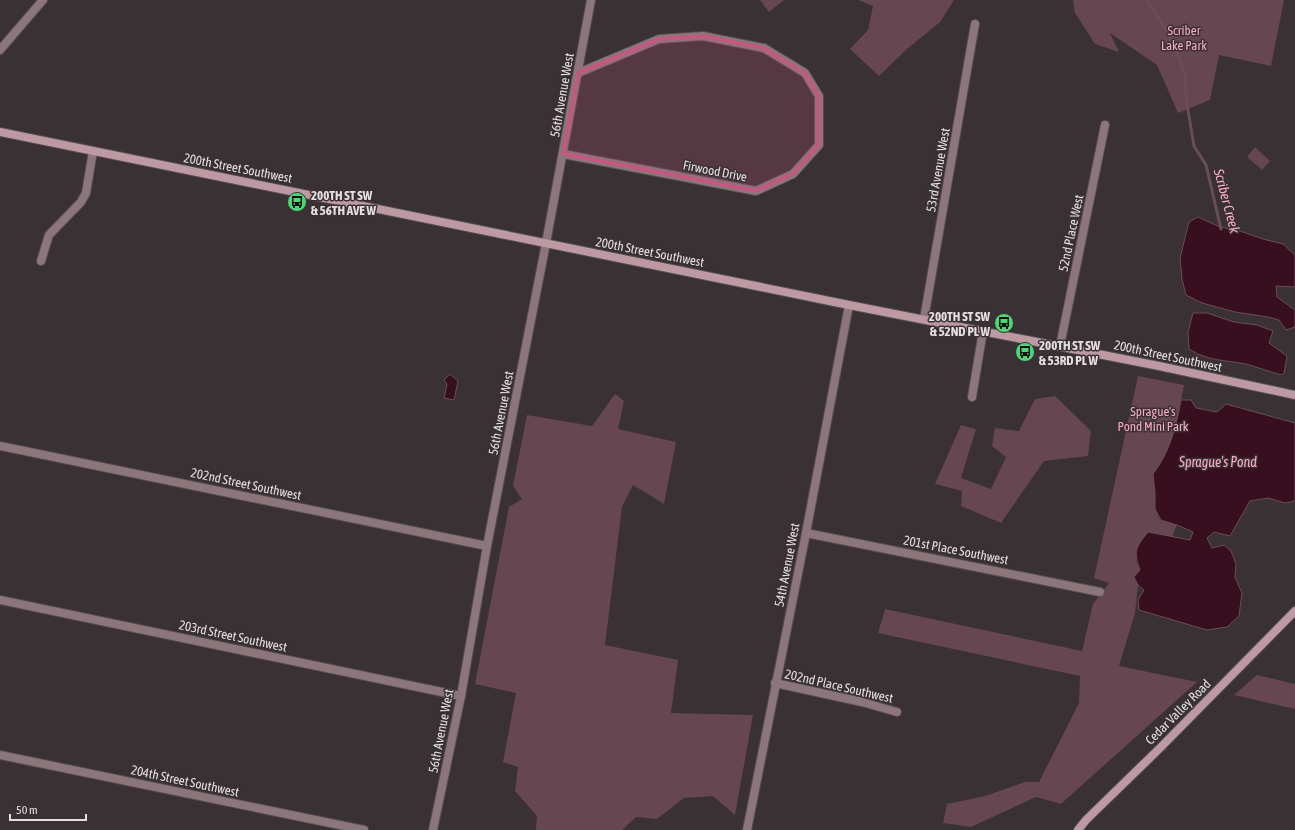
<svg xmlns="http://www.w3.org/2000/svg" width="1295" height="830" font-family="'Asap Condensed',sans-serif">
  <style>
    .green { fill: #664650 }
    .water { fill: #370f1e; stroke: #6b4d58 }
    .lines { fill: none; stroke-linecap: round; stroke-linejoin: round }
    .stream { stroke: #6b4d58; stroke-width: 3 }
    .street-casing { stroke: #554d4f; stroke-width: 10 }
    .secondary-casing { stroke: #554d4f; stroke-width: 10 }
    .street { stroke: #8c757b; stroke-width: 8 }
    .secondary { stroke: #bd99a3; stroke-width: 8 }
    .marked { fill: #cc5483; fill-opacity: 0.2; stroke: #cc5483; stroke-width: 3; stroke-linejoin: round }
    .labels { text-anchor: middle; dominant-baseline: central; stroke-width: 3; stroke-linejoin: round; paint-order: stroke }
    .park-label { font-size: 13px; fill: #f9abc2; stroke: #393133 }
    .street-label { font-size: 13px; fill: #e5dfe1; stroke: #393133 }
    .poi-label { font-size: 13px; font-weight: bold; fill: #e5dfe1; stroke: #393133; text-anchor: start }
    .water-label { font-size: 14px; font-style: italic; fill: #fcadc5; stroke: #393133 }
  </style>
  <rect width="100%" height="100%" fill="#393133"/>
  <g class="green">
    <path d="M 760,0 L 784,0 L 769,12 Z"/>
    <path d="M 858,0 L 954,0 L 940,22 L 907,49 L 879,76 L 850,49 L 868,30 L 873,6 Z"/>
    <path d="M 1073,0 L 1284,0 L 1271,66 L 1219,55 L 1210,100 L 1178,113 L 1157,65 L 1110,33 L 1119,52 L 1095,44 L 1075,13 Z"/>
    <path d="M 1255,147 L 1270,161 L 1262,170 L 1247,157 Z"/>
    <path d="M 1138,376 L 1184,385 C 1178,418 1174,447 1153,474 L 1155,492 L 1155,509 L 1160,520 L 1177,525 L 1172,537 L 1148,532 L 1136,561 L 1140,570 L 1134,577 L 1138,585 L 1135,613 L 1119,666 L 1197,682 L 1061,804 L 1036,797 L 971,827 L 943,823 L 947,804 L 985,796 L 1025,782 L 1039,782 L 1079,703 L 1080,676 L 878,633 L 885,609 L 1082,651 L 1093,604 L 1109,583 L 1094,578 Z"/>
    <path d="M 615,394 L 624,401 L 618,429 L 676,442 L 664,504 L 633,485 L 622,507 L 605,645 L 678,660 L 671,713 L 753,715 L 735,815 L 713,796 L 684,798 L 657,819 L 636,817 L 622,830 L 536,830 L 537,816 L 515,791 L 518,767 L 503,762 L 516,693 L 475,684 L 509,507 L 522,499 L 513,486 L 527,415 L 592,426 Z"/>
    <path d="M 1055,396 L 1091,431 L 1088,456 L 1044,461 L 1001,523 L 961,506 L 962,491 L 935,484 L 961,425 L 976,429 L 961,478 L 991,489 L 1006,457 L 992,446 L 995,428 L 1019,431 L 1035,399 Z"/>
    <path d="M 1257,675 L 1295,684 L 1295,709 L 1234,695 Z"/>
  </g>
  <g class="water">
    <path d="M 1198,217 L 1220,227 L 1240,231 L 1263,239 L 1283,244 L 1295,255 L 1295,287 L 1276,286 L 1277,297 L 1295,310 L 1295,327 L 1286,330 L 1279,320 L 1268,317 L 1235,312 L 1202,303 L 1186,295 L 1182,279 L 1180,258 L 1189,222 Z"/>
    <path d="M 1193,313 L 1207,313 L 1234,322 L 1257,325 L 1273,331 L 1269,343 L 1287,356 L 1284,373 L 1282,375 C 1269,372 1258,367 1246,364 C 1225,360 1207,361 1189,349 L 1188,332 Z"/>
    <path d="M 450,374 L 458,381 L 454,400 L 444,398 L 447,384 L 444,380 Z"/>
    <path d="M 1181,400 L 1191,400 L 1196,408 L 1217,412 L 1226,404 L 1295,423 L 1295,501 L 1285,503 L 1268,498 L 1250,501 L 1230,536 L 1214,532 L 1207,538 L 1212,548 L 1224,545 L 1231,551 L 1236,564 L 1235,577 L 1242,593 L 1239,616 L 1227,627 L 1207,630 L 1139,610 L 1138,600 L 1144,590 L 1138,585 L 1134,577 L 1140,570 C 1133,551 1136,547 1148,532 L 1190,540 L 1193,532 L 1177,525 L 1161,520 L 1155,509 L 1155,492 L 1153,474 C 1170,452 1176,427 1181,400 Z"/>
  </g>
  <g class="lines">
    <path class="stream" d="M 1147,0 L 1170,36 L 1185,74 L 1186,98 L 1194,146 L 1206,165 L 1221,229"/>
    <g class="street-casing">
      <g id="street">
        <path d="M 0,50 L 43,0"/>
        <path d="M 563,154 L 756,191 L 793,174 L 819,145 L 819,96 L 805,73 L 764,48 L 703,36 L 659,39 L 578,73"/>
        <path d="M 41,261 L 49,235 L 81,202 L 86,193 L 93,151"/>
        <path d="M 924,319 L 975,24"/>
        <path d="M 1060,346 L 1105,125"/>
        <path d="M 972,397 L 983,331"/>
        <path d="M 0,446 L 487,546"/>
        <path d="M 806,533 L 1100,592"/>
        <path d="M 0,600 L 461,696"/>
        <path d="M 775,683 L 862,702 L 897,712"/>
        <path d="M 0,755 L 364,830"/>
        <path d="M 433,830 L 461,696 L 487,546 L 546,243 L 591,0"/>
        <path d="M 747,830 L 806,533 L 849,305"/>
      </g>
    </g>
    <g class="secondary-casing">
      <g id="secondary">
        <path d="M 0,132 L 849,305 L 1159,366 L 1295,395"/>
        <path d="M 1078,830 L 1086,820 L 1160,748 L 1295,611"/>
      </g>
    </g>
    <use href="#street" class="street"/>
    <use href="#secondary" class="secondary"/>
  </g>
  <path class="marked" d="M 703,36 L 764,48 L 805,73 L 819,96 L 819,145 L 793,174 L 756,191 L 563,154 L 578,73 L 659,39 Z"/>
  <defs>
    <g id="bus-disc" transform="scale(1)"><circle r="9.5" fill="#4dd676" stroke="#393133"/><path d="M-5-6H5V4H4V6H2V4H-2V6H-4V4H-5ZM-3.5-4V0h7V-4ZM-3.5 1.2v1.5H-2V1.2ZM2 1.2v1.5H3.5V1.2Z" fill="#111"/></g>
  </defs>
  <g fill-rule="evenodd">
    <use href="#bus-disc" x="297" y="202"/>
    <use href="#bus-disc" x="1004" y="323"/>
    <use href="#bus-disc" x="1025" y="352"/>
  </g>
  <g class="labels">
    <g class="park-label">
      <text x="1184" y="30">Scriber<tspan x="1184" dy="15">Lake Park</tspan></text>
      <text x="1153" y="411">Sprague's<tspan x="1153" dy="15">Pond Mini Park</tspan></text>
    </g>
    <g class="street-label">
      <text transform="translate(562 95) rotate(-80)">56th Avenue West</text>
      <text transform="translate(238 168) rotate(11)">200th Street Southwest</text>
      <text transform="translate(938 170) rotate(-80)">53rd Avenue West</text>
      <text transform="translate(715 171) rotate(11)">Firwood Drive</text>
      <text transform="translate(1071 233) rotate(-78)">52nd Place West</text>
      <text transform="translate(650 252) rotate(11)">200th Street Southwest</text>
      <text transform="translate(1168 356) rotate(12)">200th Street Southwest</text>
      <text transform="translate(501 413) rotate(-79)">56th Avenue West</text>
      <text transform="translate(246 484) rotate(12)">202nd Street Southwest</text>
      <text transform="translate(956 550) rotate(11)">201st Place Southwest</text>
      <text transform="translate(787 565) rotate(-79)">54th Avenue West</text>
      <text transform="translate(233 636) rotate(12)">203rd Street Southwest</text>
      <text transform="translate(839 686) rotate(13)">202nd Place Southwest</text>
      <text transform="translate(1178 712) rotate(-45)">Cedar Valley Road</text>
      <text transform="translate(441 731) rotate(-79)">56th Avenue West</text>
      <text transform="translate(185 781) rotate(12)">204th Street Southwest</text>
    </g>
    <g class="poi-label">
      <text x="311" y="195">200TH ST SW<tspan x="311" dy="15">&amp; 56TH AVE W</tspan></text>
      <text x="990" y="316" text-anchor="end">200TH ST SW<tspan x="990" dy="15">&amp; 52ND PL W</tspan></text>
      <text x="1039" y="345">200TH ST SW<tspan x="1039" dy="15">&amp; 53RD PL W</tspan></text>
    </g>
    <g class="water-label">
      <text transform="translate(1227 201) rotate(75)">Scriber Creek</text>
      <text x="1218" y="462">Sprague's Pond</text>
    </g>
  </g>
  <path d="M10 814v6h76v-6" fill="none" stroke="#e5dfe1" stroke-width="2"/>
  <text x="16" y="814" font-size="12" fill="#e5dfe1" stroke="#393133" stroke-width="3" paint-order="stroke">50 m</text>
</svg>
